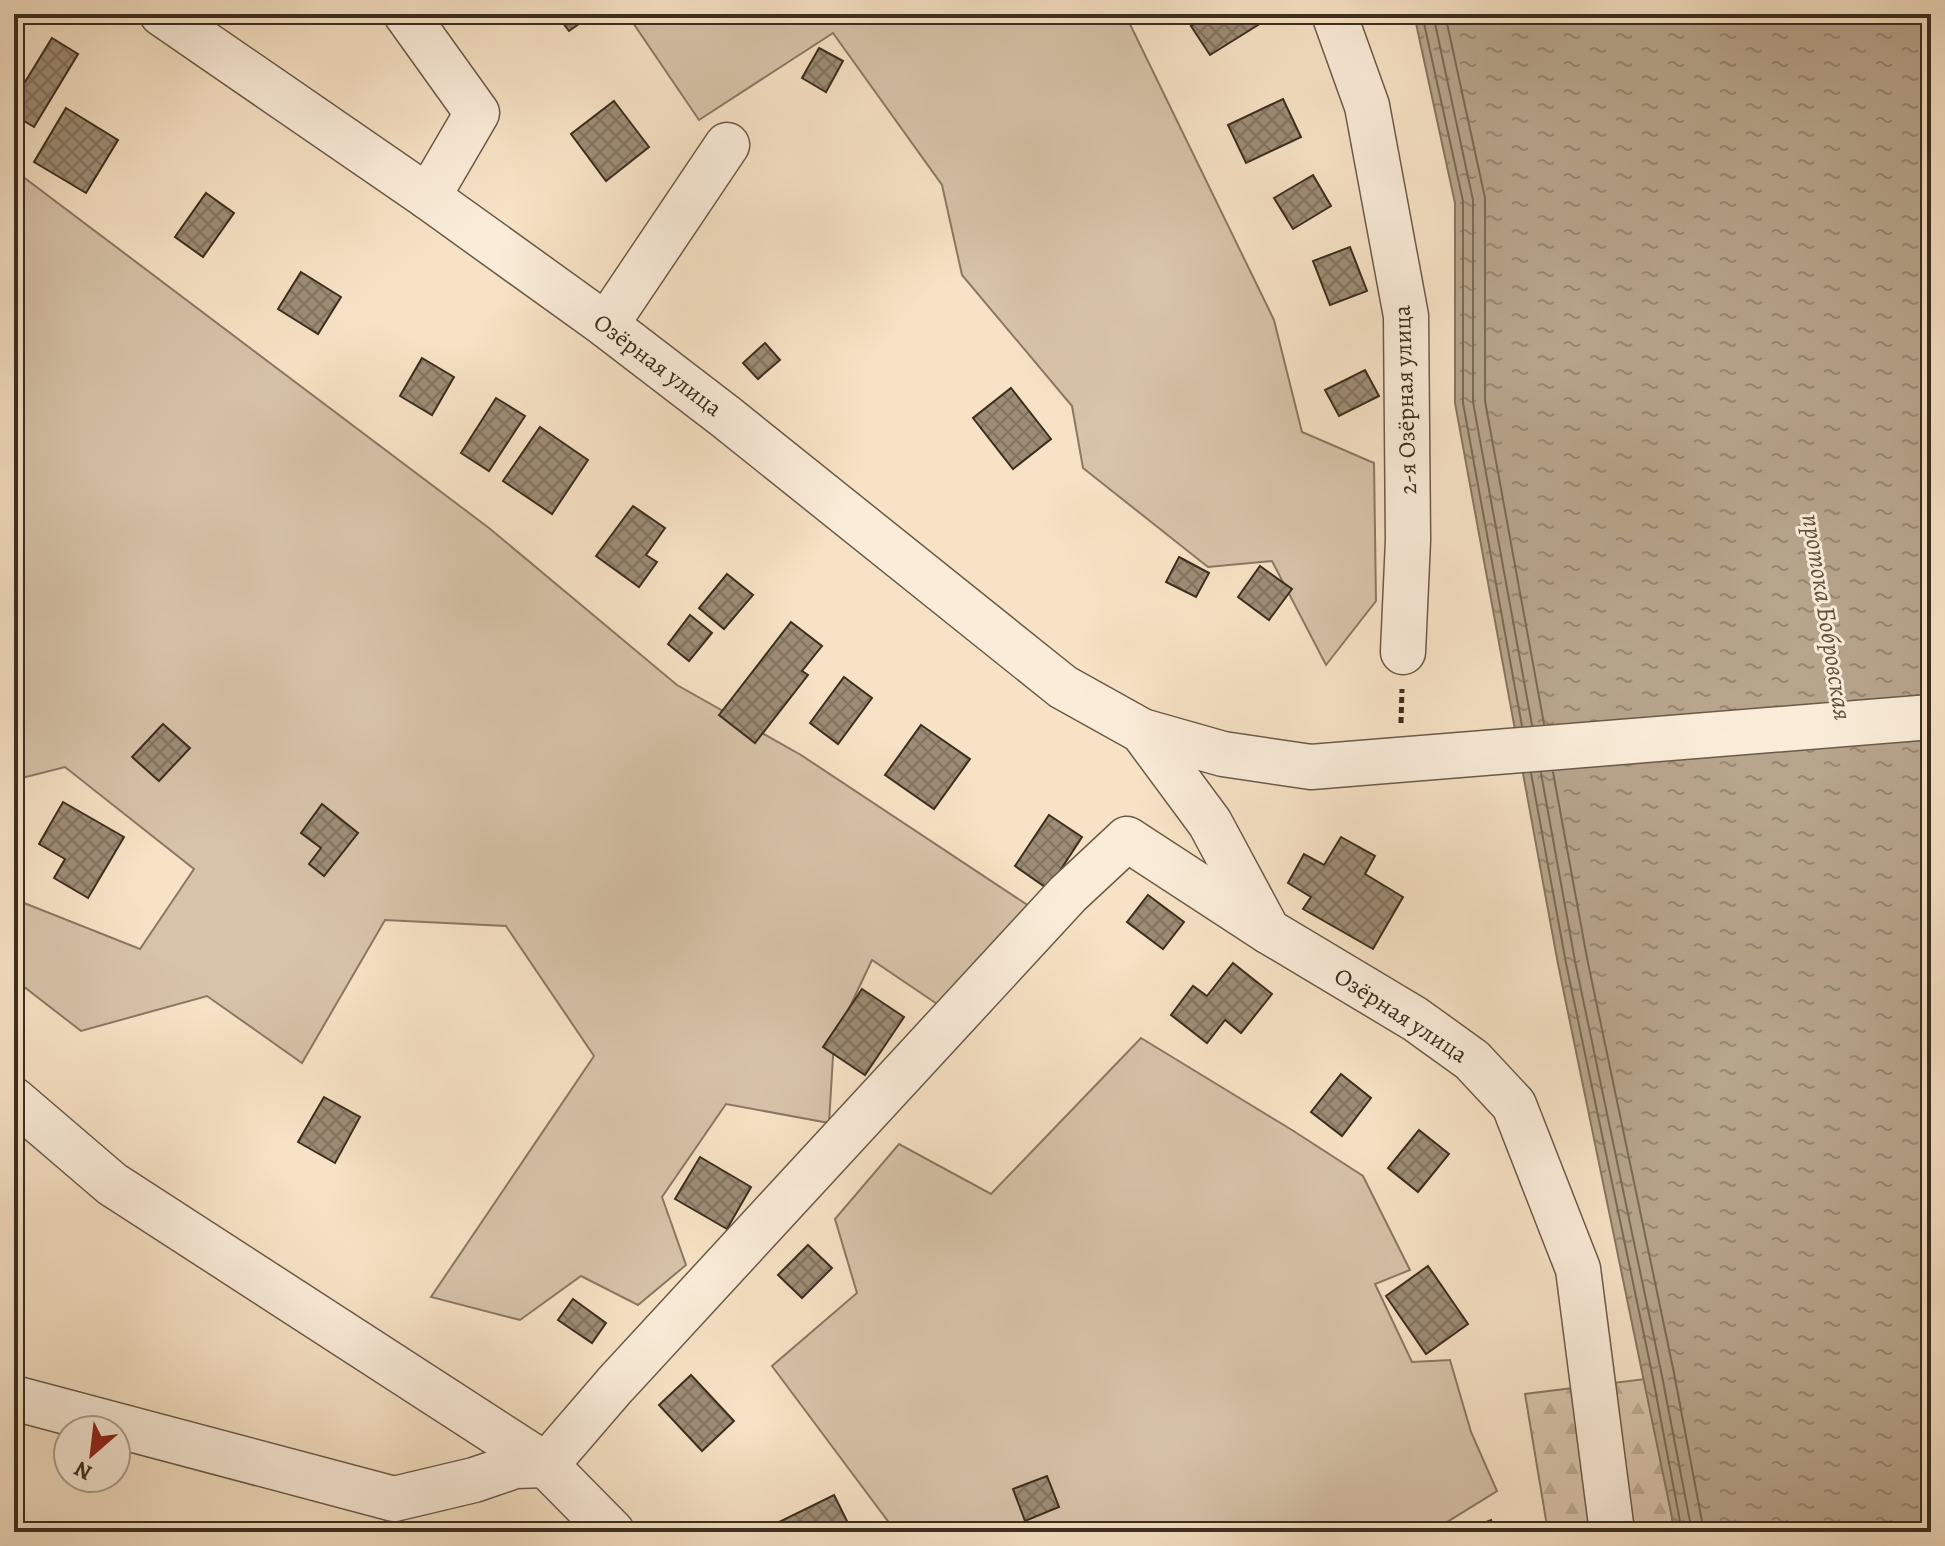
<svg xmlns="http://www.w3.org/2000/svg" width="1945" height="1546" font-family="Alegreya,serif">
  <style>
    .forest { fill: url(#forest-firs); stroke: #897864; stroke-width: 2 }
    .garden { fill: #d7c3a9; stroke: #897864; stroke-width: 2 }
    .water { fill: url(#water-ripples); stroke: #857560; stroke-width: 2 }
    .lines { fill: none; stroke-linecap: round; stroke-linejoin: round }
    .shore { stroke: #796a55; stroke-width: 2 }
    .building { fill: url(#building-cross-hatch); stroke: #3b2e1e; stroke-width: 2 }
    .minor-casing { stroke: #6a5b48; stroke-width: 47 }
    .path { stroke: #3b2e1e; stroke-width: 5; stroke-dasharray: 6 4; stroke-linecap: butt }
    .minor { stroke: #faecd9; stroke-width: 44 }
    .labels { text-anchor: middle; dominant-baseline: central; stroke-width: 6; stroke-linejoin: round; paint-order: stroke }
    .street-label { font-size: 24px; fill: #3b2e1e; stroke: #faecd9 }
    .water-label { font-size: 26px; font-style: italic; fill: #60523f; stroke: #faecd9 }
  </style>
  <defs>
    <pattern id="forest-firs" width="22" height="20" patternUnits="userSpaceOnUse" patternTransform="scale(2)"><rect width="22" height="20" fill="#d7c3a9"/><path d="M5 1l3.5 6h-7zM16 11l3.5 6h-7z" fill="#b9a891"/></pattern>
    <pattern id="water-ripples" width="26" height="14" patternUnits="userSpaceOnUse" patternTransform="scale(2)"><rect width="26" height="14" fill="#b7a58c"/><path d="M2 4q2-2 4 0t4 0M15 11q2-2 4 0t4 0" fill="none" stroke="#968772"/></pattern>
    <pattern id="building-cross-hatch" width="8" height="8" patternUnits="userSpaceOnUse" patternTransform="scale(2)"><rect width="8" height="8" fill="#9d8c75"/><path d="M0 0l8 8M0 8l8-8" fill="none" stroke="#81735f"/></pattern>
  </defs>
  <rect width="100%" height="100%" fill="#f7e2c5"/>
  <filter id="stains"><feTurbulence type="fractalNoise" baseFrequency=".0025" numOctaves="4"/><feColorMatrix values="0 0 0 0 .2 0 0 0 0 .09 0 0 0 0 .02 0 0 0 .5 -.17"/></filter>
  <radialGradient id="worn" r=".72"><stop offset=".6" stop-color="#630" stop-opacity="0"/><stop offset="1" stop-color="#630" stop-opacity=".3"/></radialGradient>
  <path class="forest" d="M 1645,1379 L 1675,1532 L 1548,1532 L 1525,1394 Z"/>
  <g class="garden">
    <path d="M 627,14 L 1125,14 L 1274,320 L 1302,432 L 1374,463 L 1376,601 L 1326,665 L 1272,561 L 1208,567 L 1083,468 L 1072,406 L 962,275 L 942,185 L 833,33 L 699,120 Z"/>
    <path d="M 14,170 L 489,528 L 677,685 L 801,755 L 1035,910 L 946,1010 L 872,960 L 834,1040 L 829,1123 L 726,1104 L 662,1197 L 686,1265 L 638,1305 L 581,1276 L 520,1320 L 431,1297 L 594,1056 L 506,926 L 385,920 L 302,1063 L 207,996 L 81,1031 L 14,979 L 14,899 L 140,949 L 194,869 L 65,767 L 14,780 Z"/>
    <path d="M 1141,1038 L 1292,1130 L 1363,1176 L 1410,1270 L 1375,1284 L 1412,1362 L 1450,1360 L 1471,1432 L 1497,1491 L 1431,1532 L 896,1532 L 772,1366 L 857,1293 L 835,1219 L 899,1144 L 991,1194 Z"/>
  </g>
  <path class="water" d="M 1414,14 L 1931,14 L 1931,1532 L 1675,1532 L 1558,964 L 1455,403 L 1455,203 Z"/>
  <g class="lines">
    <g class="shore">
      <path d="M 1422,14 L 1463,201 L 1463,403 L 1522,726"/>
      <path d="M 1433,14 L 1473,200 L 1473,402 L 1532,725"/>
      <path d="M 1445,14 L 1485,198 L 1485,401 L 1544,724"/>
      <path d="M 1553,772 L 1587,958 L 1674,1373 L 1704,1532"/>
      <path d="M 1531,773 L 1566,963 L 1653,1378 L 1682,1532"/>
      <path d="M 1541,773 L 1575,961 L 1662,1376 L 1692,1532"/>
    </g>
  </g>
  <g class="building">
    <path d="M 556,14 L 593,14 L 569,31 Z"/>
    <path d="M 1211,14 L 1262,14 L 1266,20 L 1210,55 L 1191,26 Z"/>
    <path d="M 52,38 L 78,54 L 34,127 L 14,115 L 14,100 Z"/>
    <path d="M 819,48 L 843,61 L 826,92 L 802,78 Z"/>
    <path d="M 1283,99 L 1301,137 L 1246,163 L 1228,125 Z"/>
    <path d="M 614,101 L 649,147 L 606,181 L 571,134 Z"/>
    <path d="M 66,108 L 118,140 L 86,193 L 34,162 Z"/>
    <path d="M 1313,175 L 1331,206 L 1293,229 L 1274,198 Z"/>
    <path d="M 206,193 L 234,213 L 203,257 L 175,237 Z"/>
    <path d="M 1350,247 L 1367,291 L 1330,305 L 1313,261 Z"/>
    <path d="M 301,272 L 341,297 L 318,334 L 278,309 Z"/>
    <path d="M 765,343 L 780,360 L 758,379 L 743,363 Z"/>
    <path d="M 422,358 L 454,377 L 432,415 L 400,396 Z"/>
    <path d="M 1365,370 L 1379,396 L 1339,416 L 1325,390 Z"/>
    <path d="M 1011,388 L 1051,439 L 1013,469 L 973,418 Z"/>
    <path d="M 496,398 L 525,416 L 489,471 L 461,453 Z"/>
    <path d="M 540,427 L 588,460 L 552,514 L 503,481 Z"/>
    <path d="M 633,506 L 665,528 L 646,555 L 657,562 L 639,587 L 596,556 Z"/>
    <path d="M 1179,557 L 1209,573 L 1196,597 L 1166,582 Z"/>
    <path d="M 1260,566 L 1292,589 L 1269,620 L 1238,597 Z"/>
    <path d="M 727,574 L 753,595 L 724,629 L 699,608 Z"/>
    <path d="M 690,615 L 712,633 L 689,661 L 668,644 Z"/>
    <path d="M 791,622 L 822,646 L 802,671 L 808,675 L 755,743 L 719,715 Z"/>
    <path d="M 844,677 L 872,698 L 838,744 L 810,723 Z"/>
    <path d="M 163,724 L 190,748 L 159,781 L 132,757 Z"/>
    <path d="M 921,725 L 970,759 L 934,809 L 885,775 Z"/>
    <path d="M 63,802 L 124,837 L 88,898 L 54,878 L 65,859 L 39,844 Z"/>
    <path d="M 322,804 L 358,833 L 324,876 L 309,864 L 321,848 L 301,833 Z"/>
    <path d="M 1049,815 L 1082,837 L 1048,889 L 1015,866 Z"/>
    <path d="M 1341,837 L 1375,856 L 1365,874 L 1403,897 L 1373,949 L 1303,909 L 1311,897 L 1288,883 L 1304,854 L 1324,865 Z"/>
    <path d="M 1148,895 L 1184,922 L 1163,949 L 1127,922 Z"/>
    <path d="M 1233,963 L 1272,994 L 1241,1033 L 1225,1020 L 1207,1043 L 1171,1015 L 1193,986 L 1207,996 Z"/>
    <path d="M 862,989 L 904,1017 L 865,1075 L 823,1047 Z"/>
    <path d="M 1341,1074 L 1371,1098 L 1342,1136 L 1311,1112 Z"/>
    <path d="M 324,1097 L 360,1117 L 335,1163 L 298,1142 Z"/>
    <path d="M 1419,1130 L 1449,1154 L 1418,1192 L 1388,1168 Z"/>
    <path d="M 700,1157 L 751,1187 L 727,1229 L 675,1199 Z"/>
    <path d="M 808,1245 L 832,1268 L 802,1298 L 778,1275 Z"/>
    <path d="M 1428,1266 L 1468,1324 L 1426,1354 L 1386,1296 Z"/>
    <path d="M 573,1299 L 606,1323 L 592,1343 L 558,1320 Z"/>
    <path d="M 691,1375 L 734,1421 L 702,1451 L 659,1405 Z"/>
    <path d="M 1047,1476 L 1059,1507 L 1025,1521 L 1013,1489 Z"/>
    <path d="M 834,1495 L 848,1523 L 831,1532 L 776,1532 L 773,1525 Z"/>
    <path d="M 1491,1520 L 1495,1532 L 1461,1532 Z"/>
  </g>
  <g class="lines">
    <g class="minor-casing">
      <g id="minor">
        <path d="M 162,14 L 428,197 L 606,325 L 726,417 L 1063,687 L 1142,731 L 1223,754 L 1311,767 L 1931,717"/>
        <path d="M 406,14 L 477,113 L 428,197"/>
        <path d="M 1334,14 L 1367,106 L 1406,316 L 1408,540 L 1403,652"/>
        <path d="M 606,325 L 727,145"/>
        <path d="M 1142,731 L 1210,823 L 1268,931 L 1415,1019 L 1472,1060 L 1514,1105 L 1578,1269 L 1612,1532"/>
        <path d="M 14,1100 L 112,1184 L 546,1465 L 612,1532"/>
        <path d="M 14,1398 L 394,1499 L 474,1480 L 515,1466 L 546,1465 L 615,1385 L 1068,894 L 1127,839 L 1268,931"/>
      </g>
    </g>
    <path class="path" d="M 1401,723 L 1402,689"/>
    <use href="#minor" class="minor"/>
  </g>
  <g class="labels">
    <g class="street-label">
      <text transform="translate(658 365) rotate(37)">Озёрная улица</text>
      <text transform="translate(1405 400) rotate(-92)">2-я Озёрная улица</text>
      <text transform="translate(1401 1015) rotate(33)">Озёрная улица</text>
    </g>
    <g class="water-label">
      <text transform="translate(1827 617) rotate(81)">протока Бобровская</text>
    </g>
  </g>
  <rect width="1945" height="1546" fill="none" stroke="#f7e2c5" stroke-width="48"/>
  <rect x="16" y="16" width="1913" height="1514" fill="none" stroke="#3b2e1e" stroke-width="4"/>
  <rect x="24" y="24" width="1897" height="1498" fill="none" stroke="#3b2e1e" stroke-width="2"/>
  <g transform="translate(92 1454) rotate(208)"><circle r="38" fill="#faecd9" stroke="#aea08e" stroke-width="2"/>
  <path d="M0-6L14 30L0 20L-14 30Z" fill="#8f2418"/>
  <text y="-12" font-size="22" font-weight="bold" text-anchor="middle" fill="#3b2e1e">N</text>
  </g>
  <rect width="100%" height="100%" filter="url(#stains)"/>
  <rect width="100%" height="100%" fill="url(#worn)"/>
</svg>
